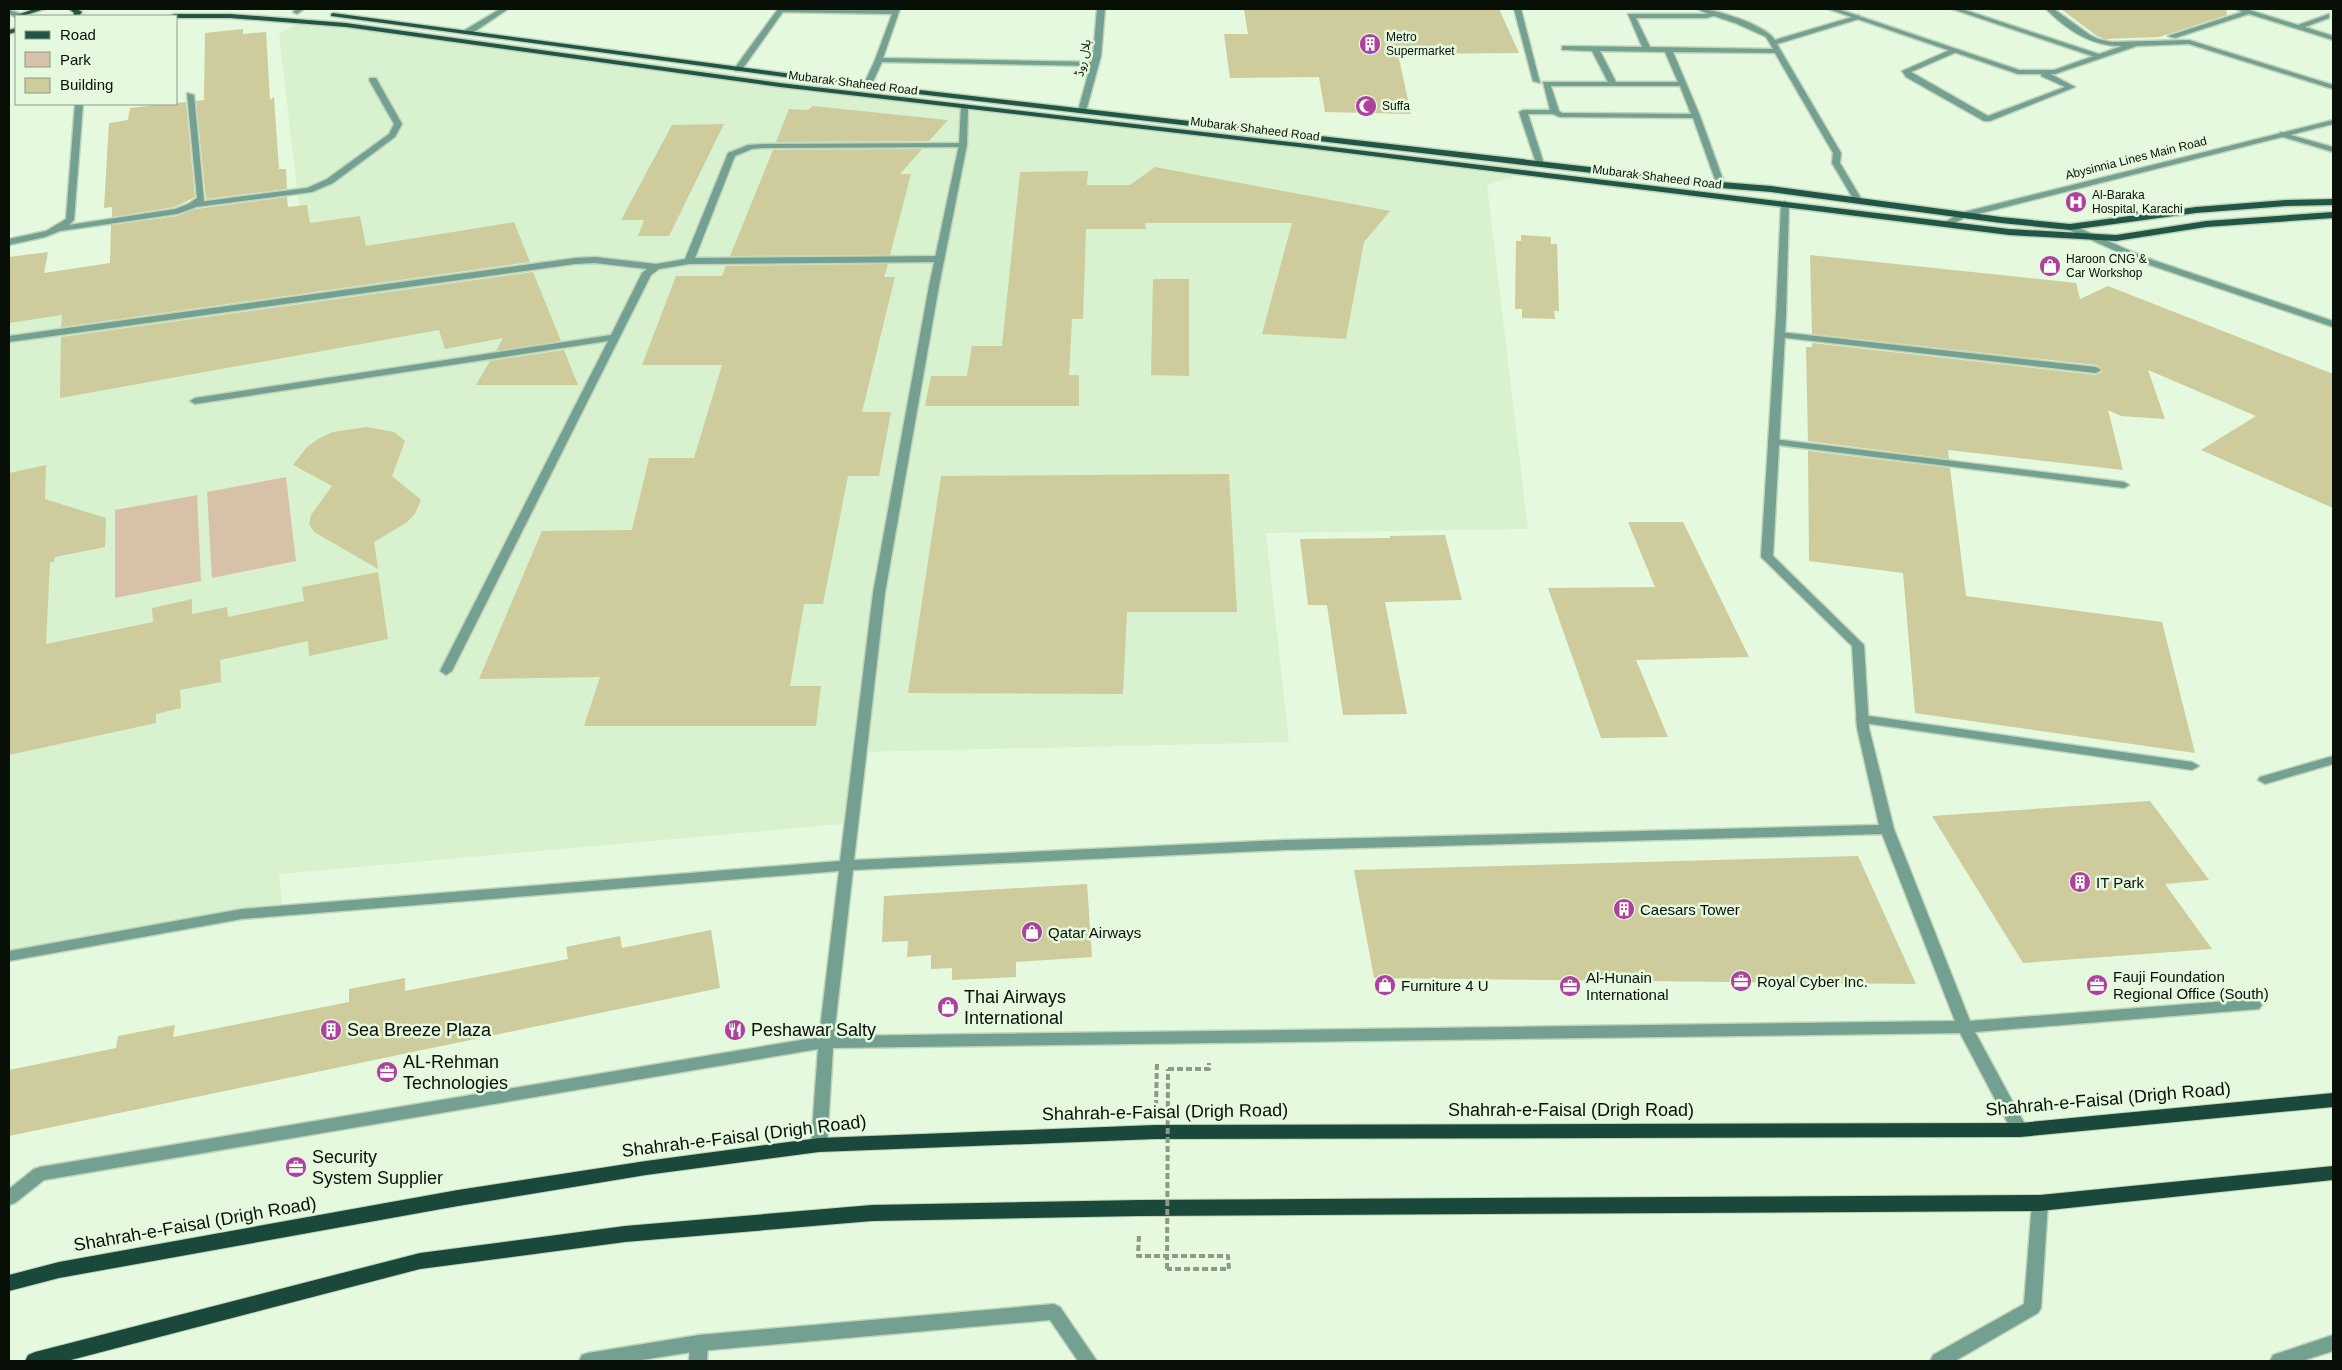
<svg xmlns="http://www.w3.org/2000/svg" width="2342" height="1370" font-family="Arial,'Noto Sans Arabic',sans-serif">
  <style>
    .built { fill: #d8f2cf }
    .green { fill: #d7c2a9 }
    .building { fill: #cecb9c }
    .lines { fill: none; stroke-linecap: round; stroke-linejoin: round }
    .service-casing { stroke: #c1d4bb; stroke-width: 3 }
    .minor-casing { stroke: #c1d4bb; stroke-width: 3 }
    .tertiary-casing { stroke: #c1d4bb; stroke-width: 3 }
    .primary-casing { stroke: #c1d4bb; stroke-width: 3 }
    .trunk-casing { stroke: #c1d4bb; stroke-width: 2 }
    .path { stroke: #8c9b87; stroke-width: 4; stroke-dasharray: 6 3; stroke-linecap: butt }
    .service { fill: #73a090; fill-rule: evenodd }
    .minor { fill: #73a090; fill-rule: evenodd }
    .tertiary { fill: #73a090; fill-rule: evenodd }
    .primary { fill: #215646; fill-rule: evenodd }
    .trunk { fill: #1a483a; fill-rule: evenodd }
    .path-bridge { stroke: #8c9b87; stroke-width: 4; stroke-dasharray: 6 3; stroke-linecap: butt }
    .labels { text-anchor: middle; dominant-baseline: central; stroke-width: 5; stroke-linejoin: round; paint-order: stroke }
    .far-poi-label { font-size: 12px; fill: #080f06; stroke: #e4f9dd; text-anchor: start }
    .far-street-label { font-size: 12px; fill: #080f06; stroke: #e4f9dd }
    .poi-label { font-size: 15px; fill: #080f06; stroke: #e4f9dd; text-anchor: start }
    .near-poi-label { font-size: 18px; fill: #080f06; stroke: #e4f9dd; text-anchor: start }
    .near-street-label { font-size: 18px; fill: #080f06; stroke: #e4f9dd }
  </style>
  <rect width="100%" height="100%" fill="#e4f9dd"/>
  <path class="built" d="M 308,18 L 461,37 L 968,106 L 1539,169 L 1487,185 L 1528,529 L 1266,533 L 1289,742 L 861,752 L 853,823 L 279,874 L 283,910 L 242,914 L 9,956 L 9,297 L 304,249 L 279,34 Z"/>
  <g class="green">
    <path d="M 286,477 L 296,561 L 212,578 L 207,492 Z"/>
    <path d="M 197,495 L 201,581 L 115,598 L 115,510 Z"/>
  </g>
  <g class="building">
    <path d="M 1244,9 L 1499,9 L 1519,53 L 1398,54 L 1411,114 L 1325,112 L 1319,77 L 1230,78 L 1224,34 L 1248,34 Z"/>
    <path d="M 2061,9 L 2226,9 L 2227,15 L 2159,37 L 2105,39 L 2097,36 Z"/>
    <path d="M 243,29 L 243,34 L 266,32 L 270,100 L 274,97 L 279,169 L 286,169 L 287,189 L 206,199 L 196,101 L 204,100 L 205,33 Z"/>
    <path d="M 186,102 L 195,197 L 175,207 L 112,217 L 112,207 L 104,208 L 109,123 L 128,120 L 130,108 Z"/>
    <path d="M 813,106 L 948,120 L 929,141 L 776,142 L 789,109 L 808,110 Z"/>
    <path d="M 724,124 L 669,236 L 638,236 L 644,220 L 621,220 L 672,125 Z"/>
    <path d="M 922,149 L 900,174 L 911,174 L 890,255 L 730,256 L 773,150 Z"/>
    <path d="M 1155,167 L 1390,211 L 1364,242 L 1346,339 L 1262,334 L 1292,223 L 1145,223 L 1146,229 L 1086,229 L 1083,319 L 1072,319 L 1069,375 L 1079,375 L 1079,406 L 925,406 L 931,376 L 967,376 L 972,346 L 1002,346 L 1020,172 L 1088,171 L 1087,185 L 1130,185 Z"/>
    <path d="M 287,197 L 288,207 L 307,205 L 310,223 L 360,216 L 366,246 L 514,222 L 530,262 L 61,327 L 62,315 L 9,323 L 9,257 L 48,252 L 44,273 L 110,263 L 111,225 L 177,216 L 196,209 Z"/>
    <path d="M 1521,235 L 1551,237 L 1551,244 L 1557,244 L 1559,311 L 1554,311 L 1555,319 L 1522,318 L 1522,309 L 1515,309 L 1516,241 L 1521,241 Z"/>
    <path d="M 1810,255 L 2076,283 L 2080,299 L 2108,286 L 2333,374 L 2333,508 L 2201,450 L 2256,416 L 2148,370 L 2165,419 L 2121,416 L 2108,410 L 2123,470 L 1948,450 L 1949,459 L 1808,441 L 1806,347 L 1812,347 L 1812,343 L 2096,375 L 2103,371 L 2096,365 L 1812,334 Z"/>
    <path d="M 888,264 L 884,277 L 895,277 L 862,412 L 891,412 L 879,476 L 848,476 L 823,604 L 804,604 L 790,686 L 821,686 L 816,726 L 584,726 L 600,677 L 479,679 L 542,531 L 632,530 L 649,458 L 694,458 L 722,365 L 642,365 L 676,276 L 722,276 L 726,266 Z"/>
    <path d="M 533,272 L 561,341 L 496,351 L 503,338 L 445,349 L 439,330 L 60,398 L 61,337 Z"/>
    <path d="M 1153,279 L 1189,279 L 1189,376 L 1151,375 Z"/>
    <path d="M 564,350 L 578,385 L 476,385 L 490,361 Z"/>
    <path d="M 367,427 L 394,432 L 405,441 L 392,476 L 421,500 L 415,514 L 406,523 L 374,542 L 378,569 L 314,532 L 309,524 L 311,515 L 332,486 L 293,465 L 307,447 L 318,439 L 333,432 Z"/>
    <path d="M 1808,451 L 1950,468 L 1966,596 L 2162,622 L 2195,753 L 1915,713 L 1903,573 L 1809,561 Z"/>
    <path d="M 46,465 L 45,499 L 106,518 L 105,547 L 55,557 L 54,562 L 50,562 L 46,644 L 153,622 L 152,608 L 192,599 L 192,614 L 227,607 L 228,617 L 304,601 L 302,587 L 378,572 L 388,639 L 309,656 L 308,641 L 220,660 L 221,682 L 180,690 L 181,708 L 156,714 L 156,723 L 9,755 L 9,473 Z"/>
    <path d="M 1229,474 L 1237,612 L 1127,612 L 1123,694 L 908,693 L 941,476 Z"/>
    <path d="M 1628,522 L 1683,522 L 1749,657 L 1636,660 L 1668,737 L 1601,738 L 1548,588 L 1655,587 Z"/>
    <path d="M 1445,535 L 1462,600 L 1385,602 L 1407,714 L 1343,715 L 1327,605 L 1308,605 L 1300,539 L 1390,538 L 1390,536 Z"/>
    <path d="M 2150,801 L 2209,880 L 2165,884 L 2212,949 L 2023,963 L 1932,816 Z"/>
    <path d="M 1858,856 L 1916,984 L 1374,978 L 1354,870 Z"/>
    <path d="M 1087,884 L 1092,957 L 1016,962 L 1016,977 L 952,980 L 952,968 L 931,969 L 931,955 L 907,957 L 908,941 L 882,942 L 884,896 Z"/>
    <path d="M 711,930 L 720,988 L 9,1136 L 9,1070 L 116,1048 L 118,1036 L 175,1025 L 173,1037 L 349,1002 L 349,989 L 405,978 L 405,991 L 568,959 L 566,947 L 620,936 L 622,948 Z"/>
  </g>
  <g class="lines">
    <g class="service-casing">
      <g id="service">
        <path d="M 779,9 L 900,9 L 883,58 L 1095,62 L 1099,64 L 1095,66 L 882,62 L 871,86 L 867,88 L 863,86 L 875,60 L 892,14 L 777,12 L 777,10 Z"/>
        <path d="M 1514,9 L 1521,9 L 1540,83 L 1533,81 Z"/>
        <path d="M 1697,9 C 1714,8 1766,25 1775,40 L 1859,15 L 1859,19 L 1777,44 L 1841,153 L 1840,163 L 1862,200 L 1861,202 L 1855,202 L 1832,163 L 1833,153 L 1775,53 L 1673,52 L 1700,116 L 1725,185 L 1724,187 L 1717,185 L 1693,118 L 1560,117 L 1553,114 L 1528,114 L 1544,164 L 1537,166 L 1519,112 L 1523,110 L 1550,110 L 1543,82 L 1608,82 L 1592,51 L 1565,50 L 1562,50 L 1562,46 L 1642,47 L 1628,14 L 1708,14 ZM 1714,16 L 1735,23 L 1766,37 L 1773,49 L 1650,47 L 1636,18 L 1706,18 ZM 1600,51 L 1665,52 L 1678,82 L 1616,82 ZM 1551,86 L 1680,86 L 1691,114 L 1562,113 L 1559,111 Z"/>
        <path d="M 1952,9 L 1962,9 L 2105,56 L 2098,58 Z"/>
        <path d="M 2236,9 L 2246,9 L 2298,25 L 2329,14 L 2329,18 L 2305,27 L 2333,36 L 2333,40 L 2249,14 L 2175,38 L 2168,36 L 2242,12 Z"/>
        <path d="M 1952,49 L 1959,51 L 1911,72 L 1988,116 L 2065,87 L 2041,76 L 2041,72 L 2047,72 L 2075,87 L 1990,121 L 1984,121 L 1906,77 L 1902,71 Z"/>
        <path d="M 370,78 L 376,78 L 402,124 L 395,137 L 333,183 L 312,192 L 188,208 L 187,206 L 191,203 L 307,188 L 327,179 L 389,134 L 394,124 L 369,80 Z"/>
        <path d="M 963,143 L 966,143 L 966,147 L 763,148 L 752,149 L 735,156 L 695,258 L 940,256 L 945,259 L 940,262 L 689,264 L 659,269 L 651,275 L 452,671 L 446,675 L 440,671 L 608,341 L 195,404 L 190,401 L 195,398 L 611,335 L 642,273 L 647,269 L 595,263 L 575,264 L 9,342 L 9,336 L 575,258 L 595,257 L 656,264 L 685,259 L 728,153 L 748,145 L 763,144 Z"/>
        <path d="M 1780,332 L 2096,367 L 2101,370 L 2096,373 L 1777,337 L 1777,333 Z"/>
        <path d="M 1773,439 L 2124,482 L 2129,485 L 2124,488 L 1769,444 L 1768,442 Z"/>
        <path d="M 1862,715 L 2192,762 L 2199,766 L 2192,770 L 1857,722 L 1856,719 Z"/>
        <path d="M 2333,756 L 2333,764 L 2265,784 L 2258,780 L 2260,777 Z"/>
        <path d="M 2040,1196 L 2046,1198 L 2048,1203 L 2041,1308 L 2038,1313 L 1955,1361 L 1930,1361 L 1933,1355 L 2024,1304 L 2032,1203 L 2034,1198 Z"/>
        <path d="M 699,1335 L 705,1337 L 708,1343 L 707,1361 L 689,1361 L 690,1343 L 693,1337 Z"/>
        <path d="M 2333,1335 L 2333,1351 L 2302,1361 L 2270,1361 L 2273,1355 Z"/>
      </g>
    </g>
    <g class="minor-casing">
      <g id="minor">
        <path d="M 296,9 L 304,9 L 297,14 L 293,12 Z"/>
        <path d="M 500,9 L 508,9 L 471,34 L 465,34 L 465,30 Z"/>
        <path d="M 778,9 L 785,9 L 741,71 L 735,71 L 734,69 Z"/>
        <path d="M 1097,9 L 1105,9 L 1101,56 L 1086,111 L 1082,113 L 1078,111 L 1093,56 Z"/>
        <path d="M 1828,9 L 1838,9 L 2019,70 L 2054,70 L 2122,46 C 2092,47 2067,30 2046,9 L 2054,9 L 2090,35 L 2098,39 L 2112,42 L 2189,40 L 2333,85 L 2333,89 L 2189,44 L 2137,46 L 2055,74 L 2018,74 Z"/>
        <path d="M 187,93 L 194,95 L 204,201 L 194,208 L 177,214 L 60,231 L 45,237 L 9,245 L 9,239 L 46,231 L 66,219 L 75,104 L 83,104 L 74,220 L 69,225 L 175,209 L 188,204 L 197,198 Z"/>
        <path d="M 961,106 L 968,108 L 967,145 L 939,286 L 885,593 L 854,860 L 1285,840 L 1879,825 L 1857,728 L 1852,646 L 1761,557 L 1776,316 L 1781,204 L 1785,201 L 1789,204 L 1786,316 L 1773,556 L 1864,645 L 1869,728 L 1894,829 L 1970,1021 L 2254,999 L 2259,1001 L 2262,1005 L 2259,1009 L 1975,1032 L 2028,1130 L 2026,1135 L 2020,1136 L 2014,1135 L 1960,1033 L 833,1048 L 827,1145 L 825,1150 L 819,1151 L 813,1150 L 811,1145 L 818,1049 L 44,1180 L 15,1203 L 9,1205 L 9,1189 L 34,1169 L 40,1167 L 819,1037 L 839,871 L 242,919 L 9,961 L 9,951 L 242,909 L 840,861 L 873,593 L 929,286 L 959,145 ZM 1882,834 L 1955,1021 L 834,1036 L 853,870 L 1285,850 Z"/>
        <path d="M 2280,132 L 2333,147 L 2333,152 L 2280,136 Z"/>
        <path d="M 2070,224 L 2144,257 L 2333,321 L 2333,327 L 2138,261 L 2067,229 L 2067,225 Z"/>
        <path d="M 1054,1304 L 1060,1307 L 1097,1361 L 1078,1361 L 1050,1320 L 699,1351 L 635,1361 L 579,1361 L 582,1355 L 588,1353 L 699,1335 Z"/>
      </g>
    </g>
    <g class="tertiary-casing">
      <g id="tertiary">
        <path d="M 9,10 L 22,14 L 23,16 L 16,17 L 9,14 Z"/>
        <path d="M 2333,120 L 2333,124 L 1966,217 L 1949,226 L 1942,224 L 1960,213 Z"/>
      </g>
    </g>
    <g class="primary-casing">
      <g id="primary">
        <path d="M 34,9 L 45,9 L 16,18 L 14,16 Z"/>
        <path d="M 69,9 L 77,9 L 82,12 L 79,16 L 73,16 L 74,13 Z"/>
        <path d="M 333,13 L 867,84 L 1721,182 L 1771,186 L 2001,217 L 2070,224 L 2196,207 L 2286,200 L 2333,199 L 2333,205 L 2286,206 L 2196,213 L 2070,230 L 2001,223 L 1771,192 L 1721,188 L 867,88 L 331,16 L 331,14 Z"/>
        <path d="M 174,14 L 230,14 L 346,23 L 780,83 L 1299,143 L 2009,229 L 2116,235 L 2206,221 L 2333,212 L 2333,218 L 2206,227 L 2116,241 L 2009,235 L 1299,147 L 780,87 L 346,27 L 230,18 L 176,18 L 176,16 L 170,16 Z"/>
        <path d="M 16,28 L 16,32 L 9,34 L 9,30 Z"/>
      </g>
    </g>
    <g class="trunk-casing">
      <g id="trunk">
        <path d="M 2333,1093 L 2333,1107 L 2020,1137 L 1155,1139 L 819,1152 L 646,1175 L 458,1206 L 59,1278 L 9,1291 L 9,1275 L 59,1262 L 458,1190 L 646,1161 L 819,1138 L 1155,1125 L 2020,1123 Z"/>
        <path d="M 2333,1166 L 2333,1180 L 2040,1211 L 1140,1216 L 872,1221 L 625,1242 L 420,1269 L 67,1361 L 25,1361 L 28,1355 L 35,1352 L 420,1253 L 625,1226 L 872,1205 L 1140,1200 L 2040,1195 Z"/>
      </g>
    </g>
    <g class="path">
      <path d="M 1168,1069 L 1209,1069 L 1209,1063"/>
      <path d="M 1156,1106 L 1157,1062"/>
      <path d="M 1139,1236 L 1138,1256 L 1228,1256 L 1229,1269 L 1167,1269"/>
    </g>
    <use href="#service" class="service"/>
    <use href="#minor" class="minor"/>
    <use href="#tertiary" class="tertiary"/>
    <use href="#primary" class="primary"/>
    <use href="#trunk" class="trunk"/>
    <path class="path-bridge" d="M 1167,1269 L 1168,1069"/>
  </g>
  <defs>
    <g id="building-disc" transform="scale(1.125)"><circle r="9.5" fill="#af419e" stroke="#e4f9dd"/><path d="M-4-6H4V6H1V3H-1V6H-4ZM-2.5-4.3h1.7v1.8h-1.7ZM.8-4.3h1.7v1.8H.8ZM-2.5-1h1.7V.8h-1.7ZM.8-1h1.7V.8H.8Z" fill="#fff"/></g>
    <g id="mosque-disc" transform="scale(1.125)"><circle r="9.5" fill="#af419e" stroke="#e4f9dd"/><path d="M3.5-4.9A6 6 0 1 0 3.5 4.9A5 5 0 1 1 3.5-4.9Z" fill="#fff"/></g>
    <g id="hospital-disc" transform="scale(1.125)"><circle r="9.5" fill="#af419e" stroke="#e4f9dd"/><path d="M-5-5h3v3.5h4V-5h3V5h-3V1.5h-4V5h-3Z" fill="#fff"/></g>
    <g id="shop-disc" transform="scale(1.125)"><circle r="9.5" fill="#af419e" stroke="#e4f9dd"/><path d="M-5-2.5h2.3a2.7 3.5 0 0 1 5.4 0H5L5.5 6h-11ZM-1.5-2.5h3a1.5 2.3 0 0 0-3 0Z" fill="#fff"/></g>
    <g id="office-disc" transform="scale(1.125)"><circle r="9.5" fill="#af419e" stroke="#e4f9dd"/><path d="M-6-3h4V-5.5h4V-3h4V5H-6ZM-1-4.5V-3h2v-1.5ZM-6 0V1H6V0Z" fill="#fff"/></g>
    <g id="restaurant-disc" transform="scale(1.125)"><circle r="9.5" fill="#af419e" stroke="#e4f9dd"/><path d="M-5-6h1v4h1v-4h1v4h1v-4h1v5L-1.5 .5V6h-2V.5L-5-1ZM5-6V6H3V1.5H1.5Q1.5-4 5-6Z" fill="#fff"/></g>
  </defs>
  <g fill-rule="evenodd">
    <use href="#building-disc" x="1370" y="44"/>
    <use href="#mosque-disc" x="1366" y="106"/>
    <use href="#hospital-disc" x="2076" y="202"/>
    <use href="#shop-disc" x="2050" y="266"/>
    <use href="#building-disc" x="2080" y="882"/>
    <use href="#building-disc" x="1624" y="909"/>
    <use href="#shop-disc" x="1032" y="932"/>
    <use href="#office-disc" x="1741" y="981"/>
    <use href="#shop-disc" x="1385" y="985"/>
    <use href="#office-disc" x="2097" y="985"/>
    <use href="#office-disc" x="1570" y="986"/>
    <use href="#shop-disc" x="948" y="1007"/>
    <use href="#building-disc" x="331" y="1030"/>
    <use href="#restaurant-disc" x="735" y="1030"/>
    <use href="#office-disc" x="387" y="1072"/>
    <use href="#office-disc" x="296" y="1167"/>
  </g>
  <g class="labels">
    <g class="far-poi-label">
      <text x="1386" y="37">Metro<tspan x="1386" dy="14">Supermarket</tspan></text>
      <text x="1382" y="106">Suffa</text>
      <text x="2092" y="195">Al-Baraka<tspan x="2092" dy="14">Hospital, Karachi</tspan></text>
      <text x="2066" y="259">Haroon CNG &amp;<tspan x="2066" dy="14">Car Workshop</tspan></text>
    </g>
    <g class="far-street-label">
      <text transform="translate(1083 58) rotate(-78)">بلال روڈ</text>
      <text transform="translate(853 83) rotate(7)">Mubarak Shaheed Road</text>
      <text transform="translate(1255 129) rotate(7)">Mubarak Shaheed Road</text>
      <text transform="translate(2136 158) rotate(-14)">Abysinnia Lines Main Road</text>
      <text transform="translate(1657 177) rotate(7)">Mubarak Shaheed Road</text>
    </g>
    <g class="poi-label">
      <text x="2096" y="882">IT Park</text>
      <text x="1640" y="909">Caesars Tower</text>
      <text x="1048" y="932">Qatar Airways</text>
      <text x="2113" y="976">Fauji Foundation<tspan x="2113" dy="17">Regional Office (South)</tspan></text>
      <text x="1586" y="977">Al-Hunain<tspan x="1586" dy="17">International</tspan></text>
      <text x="1757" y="981">Royal Cyber Inc.</text>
      <text x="1401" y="985">Furniture 4 U</text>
    </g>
    <g class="near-poi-label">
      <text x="964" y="997">Thai Airways<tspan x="964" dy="21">International</tspan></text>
      <text x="347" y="1030">Sea Breeze Plaza</text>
      <text x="751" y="1030">Peshawar Salty</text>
      <text x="403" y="1062">AL-Rehman<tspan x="403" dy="21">Technologies</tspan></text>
      <text x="312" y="1157">Security<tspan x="312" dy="21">System Supplier</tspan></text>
    </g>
    <g class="near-street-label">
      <text transform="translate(2108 1099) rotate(-5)">Shahrah-e-Faisal (Drigh Road)</text>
      <text x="1571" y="1110">Shahrah-e-Faisal (Drigh Road)</text>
      <text transform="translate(1165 1112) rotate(-1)">Shahrah-e-Faisal (Drigh Road)</text>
      <text transform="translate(744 1136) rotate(-7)">Shahrah-e-Faisal (Drigh Road)</text>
      <text transform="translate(195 1224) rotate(-10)">Shahrah-e-Faisal (Drigh Road)</text>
    </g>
  </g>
  <rect width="2342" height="1370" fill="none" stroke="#080f06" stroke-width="20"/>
  <rect x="15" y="15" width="162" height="90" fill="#e4f9dd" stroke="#8c9b87"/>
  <rect x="25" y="31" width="25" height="8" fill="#215646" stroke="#8c9b87"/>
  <text x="60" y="40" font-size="15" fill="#080f06">Road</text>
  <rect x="25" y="52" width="25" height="15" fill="#d7c2a9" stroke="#8c9b87"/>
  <text x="60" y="65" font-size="15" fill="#080f06">Park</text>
  <rect x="25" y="78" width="25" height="15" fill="#cecb9c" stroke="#8c9b87"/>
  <text x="60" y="90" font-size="15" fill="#080f06">Building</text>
</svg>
